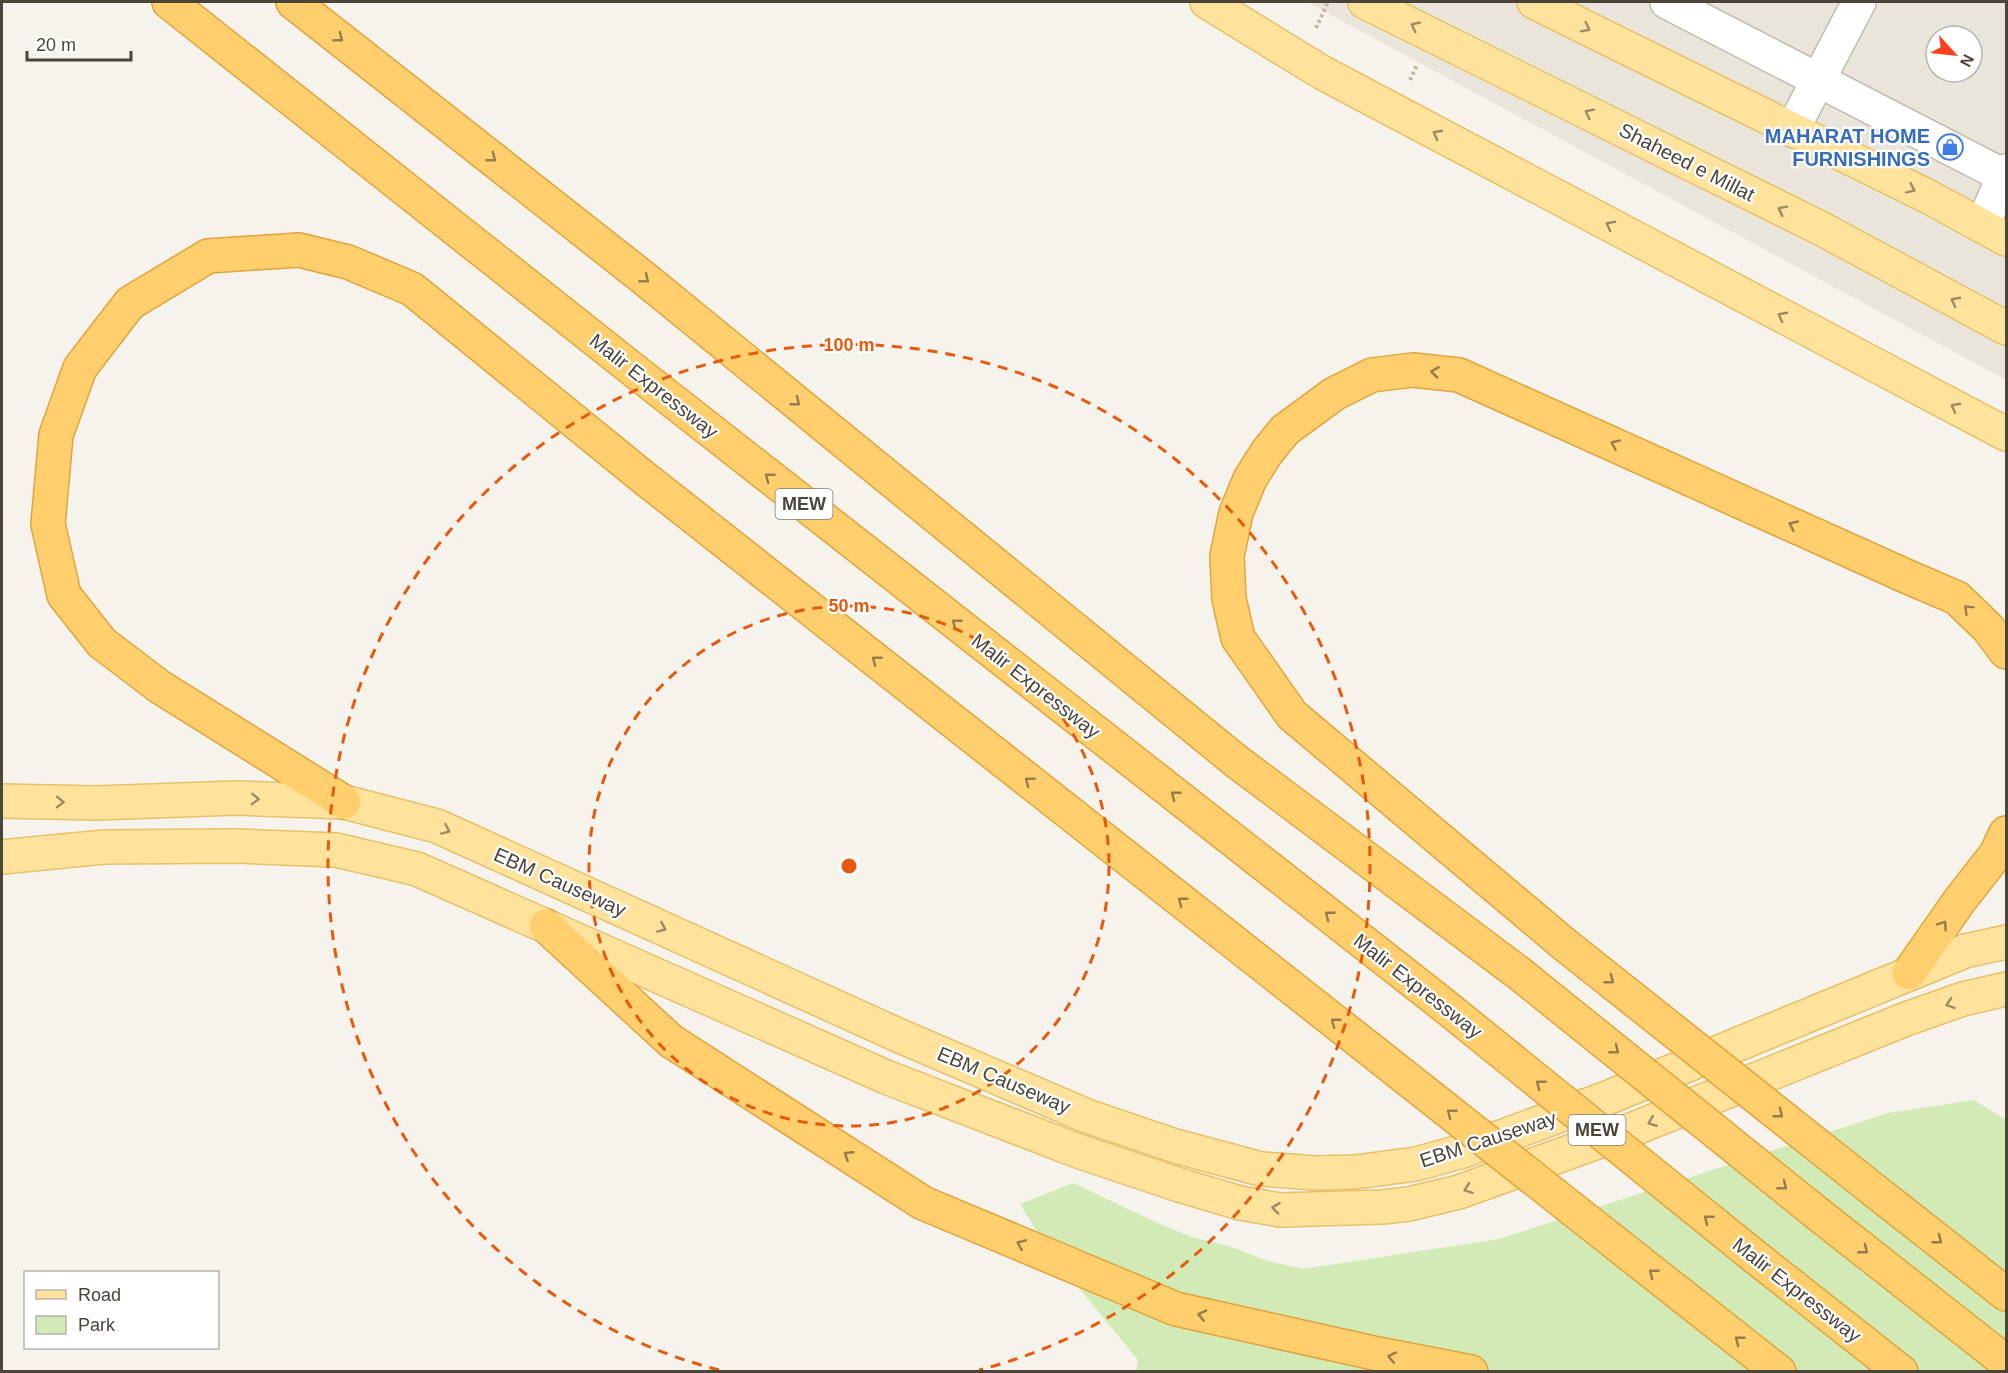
<svg xmlns="http://www.w3.org/2000/svg" width="2008" height="1373" font-family="Arial,sans-serif">
  <style>
    .residential { fill: #eae5da; fill-rule: evenodd }
    .green { fill: #d2eab5 }
    .lines { fill: none; stroke-linecap: round; stroke-linejoin: round }
    .minor-casing { stroke: #c2bbae; stroke-width: 36 }
    .major-casing { stroke: #e6c16a; stroke-width: 36 }
    .highway-casing { stroke: #e0a43c; stroke-width: 36 }
    .path { stroke: #c4b79f; stroke-width: 4; stroke-dasharray: 3 3; stroke-linecap: butt }
    .minor { stroke: #fff; stroke-width: 33 }
    .major { stroke: #ffe39c; stroke-width: 33 }
    .highway { stroke: #ffcf6e; stroke-width: 33 }
    .highway-bridge-casing { stroke: #e0a43c; stroke-width: 36; stroke-linecap: butt }
    .highway-bridge { stroke: #ffcf6e; stroke-width: 33 }
    .oneway { stroke: #9c8c66 }
    .oneway2 { stroke: #937c4e }
    .ring { fill: none; stroke: #e8590c; stroke-width: 3; stroke-dasharray: 10 8 }
    .labels { text-anchor: middle; dominant-baseline: central; stroke-width: 4.5; stroke-linejoin: round; paint-order: stroke }
    .shield { fill: #fff; stroke: #817c74; stroke-width: 1.5 }
    .shield-label { font-size: 18px; font-weight: bold; fill: #4b4439 }
    .shop-label { font-size: 20px; font-weight: bold; fill: #366cbe; stroke: #fff; text-anchor: end }
    .street-label { font-size: 20px; fill: #4b4439; stroke: #fff }
    .centre { fill: #e8590c; stroke: #fff; stroke-width: 3 }
    .ring-label { font-size: 18px; text-anchor: middle; font-weight: bold; fill: #e8590c; stroke: #fff; stroke-width: 4.5; stroke-linejoin: round; paint-order: stroke }
  </style>
  <rect width="100%" height="100%" fill="#f6f3ec"/>
  <path class="residential" d="M 1307,2 L 2006,2 L 2006,380 ZM 1936,36 L 1972,36 L 1972,72 L 1936,72 Z"/>
  <path class="green" d="M 1974,1100 L 2006,1120 L 2006,1371 L 1136,1371 L 1138,1360 L 1050,1253 L 1020,1204 L 1073,1183 L 1160,1224 L 1192,1237 L 1229,1246 L 1268,1261 L 1303,1269 L 1499,1239 L 1888,1113 Z"/>
  <g class="lines">
    <g class="minor-casing">
      <g id="minor">
        <path d="M 1667,2 L 2006,177"/>
        <path d="M 1792,130 L 1859,2"/>
        <path d="M 1982,226 L 2006,171"/>
      </g>
    </g>
    <g class="major-casing">
      <g id="major">
        <path d="M 1207,2 L 1323,73 L 2006,434"/>
        <path d="M 1365,2 L 1824,230 L 2006,328"/>
        <path d="M 1534,2 L 1929,197 L 2006,239"/>
        <path d="M 2,801 L 96,803 L 237,798 L 344,802 L 437,826 L 900,1036 L 1087,1116 L 1175,1146 L 1261,1169 L 1316,1173 L 1355,1172 L 1416,1164 L 1463,1151 L 1607,1098 L 1965,951 L 2006,942"/>
        <path d="M 2,857 L 104,847 L 236,846 L 336,850 L 417,869 L 886,1077 L 1078,1151 L 1179,1185 L 1240,1203 L 1280,1210 L 1382,1207 L 1409,1204 L 1459,1192 L 1636,1128 L 1906,1019 L 1963,999 L 2006,989"/>
      </g>
    </g>
    <g class="highway-casing">
      <g id="highway">
        <path d="M 169,2 L 631,368 L 1441,1003"/>
        <path d="M 293,2 L 640,275 L 1236,761 L 1520,974"/>
        <path d="M 344,802 L 160,687 L 102,643 L 64,595 L 48,524 L 56,435 L 80,368 L 130,303 L 208,256 L 299,250 L 348,262 L 412,289 L 643,477 L 1381,1058"/>
        <path d="M 546,926 L 671,1041 L 923,1203 L 1176,1309 L 1378,1354 L 1471,1372"/>
        <path d="M 1564,944 L 1292,715 L 1238,638 L 1229,599 L 1227,556 L 1236,513 L 1250,479 L 1267,452 L 1285,430 L 1334,394 L 1372,375 L 1413,370 L 1459,375 L 1908,577 L 1957,598 L 1988,628 L 2006,652"/>
        <path d="M 1909,973 L 1960,900 L 1996,854 L 2006,833"/>
        <path d="M 1875,1191 L 2006,1294"/>
        <path d="M 1818,1214 L 2006,1362"/>
        <path d="M 1754,1256 L 1901,1372"/>
        <path d="M 1699,1309 L 1779,1372"/>
      </g>
    </g>
    <g class="path">
      <path d="M 1316,28 L 1328,2"/>
      <path d="M 1410,80 L 1417,65"/>
    </g>
    <use href="#minor" class="minor"/>
    <use href="#major" class="major"/>
    <use href="#highway" class="highway"/>
    <g class="highway-bridge-casing">
      <g id="highway-bridge">
        <path d="M 1564,944 L 1875,1191"/>
        <path d="M 1520,974 L 1818,1214"/>
        <path d="M 1441,1003 L 1754,1256"/>
        <path d="M 1381,1058 L 1699,1309"/>
      </g>
    </g>
    <use href="#highway-bridge" class="highway-bridge"/>
  </g>
  <defs><path id="oneway-chevron" d="M-2-3.5L2.5 0L-2 3.5" fill="none" stroke-width="1.6" stroke-linecap="round" stroke-linejoin="round" transform="scale(1.5)"/></defs>
  <g class="oneway">
    <use href="#oneway-chevron" transform="translate(1415 26) rotate(-153)"/>
    <use href="#oneway-chevron" transform="translate(1586 28) rotate(27)"/>
    <use href="#oneway-chevron" transform="translate(1589 113) rotate(-153)"/>
    <use href="#oneway-chevron" transform="translate(1437 134) rotate(-152)"/>
    <use href="#oneway-chevron" transform="translate(1911 189) rotate(26)"/>
    <use href="#oneway-chevron" transform="translate(1782 210) rotate(-153)"/>
    <use href="#oneway-chevron" transform="translate(1610 225) rotate(-152)"/>
    <use href="#oneway-chevron" transform="translate(1955 301) rotate(-152)"/>
    <use href="#oneway-chevron" transform="translate(1782 316) rotate(-152)"/>
    <use href="#oneway-chevron" transform="translate(1955 407) rotate(-152)"/>
    <use href="#oneway-chevron" transform="translate(255 799) rotate(2)"/>
    <use href="#oneway-chevron" transform="translate(60 802) rotate(1)"/>
    <use href="#oneway-chevron" transform="translate(446 830) rotate(24)"/>
    <use href="#oneway-chevron" transform="translate(662 928) rotate(24)"/>
    <use href="#oneway-chevron" transform="translate(1950 1004) rotate(161)"/>
    <use href="#oneway-chevron" transform="translate(1652 1122) rotate(158)"/>
    <use href="#oneway-chevron" transform="translate(1468 1189) rotate(160)"/>
    <use href="#oneway-chevron" transform="translate(1276 1208) rotate(-173)"/>
  </g>
  <g class="oneway2">
    <use href="#oneway-chevron" transform="translate(339 38) rotate(38)"/>
    <use href="#oneway-chevron" transform="translate(492 158) rotate(38)"/>
    <use href="#oneway-chevron" transform="translate(645 279) rotate(39)"/>
    <use href="#oneway-chevron" transform="translate(1435 372) rotate(-173)"/>
    <use href="#oneway-chevron" transform="translate(796 402) rotate(39)"/>
    <use href="#oneway-chevron" transform="translate(1615 444) rotate(-156)"/>
    <use href="#oneway-chevron" transform="translate(769 477) rotate(-142)"/>
    <use href="#oneway-chevron" transform="translate(1793 525) rotate(-155)"/>
    <use href="#oneway-chevron" transform="translate(1968 609) rotate(-135)"/>
    <use href="#oneway-chevron" transform="translate(956 623) rotate(-142)"/>
    <use href="#oneway-chevron" transform="translate(876 660) rotate(-142)"/>
    <use href="#oneway-chevron" transform="translate(1029 781) rotate(-142)"/>
    <use href="#oneway-chevron" transform="translate(1175 795) rotate(-142)"/>
    <use href="#oneway-chevron" transform="translate(1182 901) rotate(-142)"/>
    <use href="#oneway-chevron" transform="translate(1329 915) rotate(-142)"/>
    <use href="#oneway-chevron" transform="translate(1943 925) rotate(-55)"/>
    <use href="#oneway-chevron" transform="translate(1610 980) rotate(38)"/>
    <use href="#oneway-chevron" transform="translate(1335 1022) rotate(-142)"/>
    <use href="#oneway-chevron" transform="translate(1615 1050) rotate(39)"/>
    <use href="#oneway-chevron" transform="translate(1540 1084) rotate(-141)"/>
    <use href="#oneway-chevron" transform="translate(1451 1113) rotate(-142)"/>
    <use href="#oneway-chevron" transform="translate(1779 1114) rotate(38)"/>
    <use href="#oneway-chevron" transform="translate(848 1155) rotate(-147)"/>
    <use href="#oneway-chevron" transform="translate(1783 1186) rotate(39)"/>
    <use href="#oneway-chevron" transform="translate(1708 1219) rotate(-141)"/>
    <use href="#oneway-chevron" transform="translate(1938 1240) rotate(38)"/>
    <use href="#oneway-chevron" transform="translate(1021 1244) rotate(-157)"/>
    <use href="#oneway-chevron" transform="translate(1864 1250) rotate(38)"/>
    <use href="#oneway-chevron" transform="translate(1653 1273) rotate(-142)"/>
    <use href="#oneway-chevron" transform="translate(1202 1315) rotate(-167)"/>
    <use href="#oneway-chevron" transform="translate(1739 1340) rotate(-142)"/>
    <use href="#oneway-chevron" transform="translate(1392 1357) rotate(-169)"/>
  </g>
  <g class="ring">
    <circle cx="849" cy="866" r="260"/>
    <path d="M719 1370A521 521 0 1 1 979 1370"/>
  </g>
  <defs>
    <g id="shop-ring" transform="scale(1.35)"><circle r="9.5" fill="#fff" stroke="#3f7fe0" stroke-width="1.5"/><path d="M-5-2.5h2.3a2.7 3.5 0 0 1 5.4 0H5L5.5 6h-11ZM-1.5-2.5h3a1.5 2.3 0 0 0-3 0Z" fill="#3f7fe0"/></g>
  </defs>
  <g fill-rule="evenodd">
    <use href="#shop-ring" x="1950" y="147"/>
  </g>
  <g class="labels">
    <g class="shield">
      <rect x="775.5" y="489" width="57" height="30" rx="4.5"/>
      <rect x="1568.5" y="1115" width="57" height="30" rx="4.5"/>
    </g>
    <g class="shield-label">
      <text x="804" y="504">MEW</text>
      <text x="1597" y="1130">MEW</text>
    </g>
    <g class="shop-label">
      <text x="1930" y="136">MAHARAT HOME<tspan x="1930" dy="23">FURNISHINGS</tspan></text>
    </g>
    <g class="street-label">
      <text transform="translate(1687 162) rotate(27)">Shaheed e Millat</text>
      <text transform="translate(654 386) rotate(38)">Malir Expressway</text>
      <text transform="translate(1036 686) rotate(38)">Malir Expressway</text>
      <text transform="translate(560 882) rotate(24)">EBM Causeway</text>
      <text transform="translate(1418 986) rotate(38)">Malir Expressway</text>
      <text transform="translate(1004 1080) rotate(23)">EBM Causeway</text>
      <text transform="translate(1488 1139) rotate(-18)">EBM Causeway</text>
      <text transform="translate(1797 1290) rotate(38)">Malir Expressway</text>
    </g>
  </g>
  <circle cx="849" cy="866" r="9" class="centre"/>
  <g class="ring-label">
    <text x="849" y="351">100 m</text>
    <text x="849" y="612">50 m</text>
  </g>
  <rect width="2008" height="1373" fill="none" stroke="#4b4439" stroke-width="6"/>
  <rect x="24" y="1271" width="195" height="78" fill="#ffffff" stroke="#b7b4b0" stroke-width="1.5"/>
  <rect x="36" y="1290" width="30" height="9" fill="#ffe39c" stroke="#b7b4b0" stroke-width="1.5"/>
  <text x="78" y="1301" font-size="18" fill="#4b4439">Road</text>
  <rect x="36" y="1316" width="30" height="18" fill="#d2eab5" stroke="#b7b4b0" stroke-width="1.5"/>
  <text x="78" y="1331" font-size="18" fill="#4b4439">Park</text>
  <g transform="translate(1954 54) rotate(117)"><circle r="28" fill="#ffffff" stroke="#b7b4b0" stroke-width="1.5"/>
  <path d="M0-4.5L10 22L0 15L-10 22Z" fill="#fc3f1d"/>
  <text y="-9" font-size="16" font-weight="bold" text-anchor="middle" fill="#4b4439">N</text>
  </g>
  <path d="M27 51v9h104v-9" fill="none" stroke="#4b4439" stroke-width="3"/>
  <text x="36" y="51" font-size="18" fill="#4b4439" stroke="#ffffff" stroke-width="4.5" paint-order="stroke">20 m</text>
</svg>
